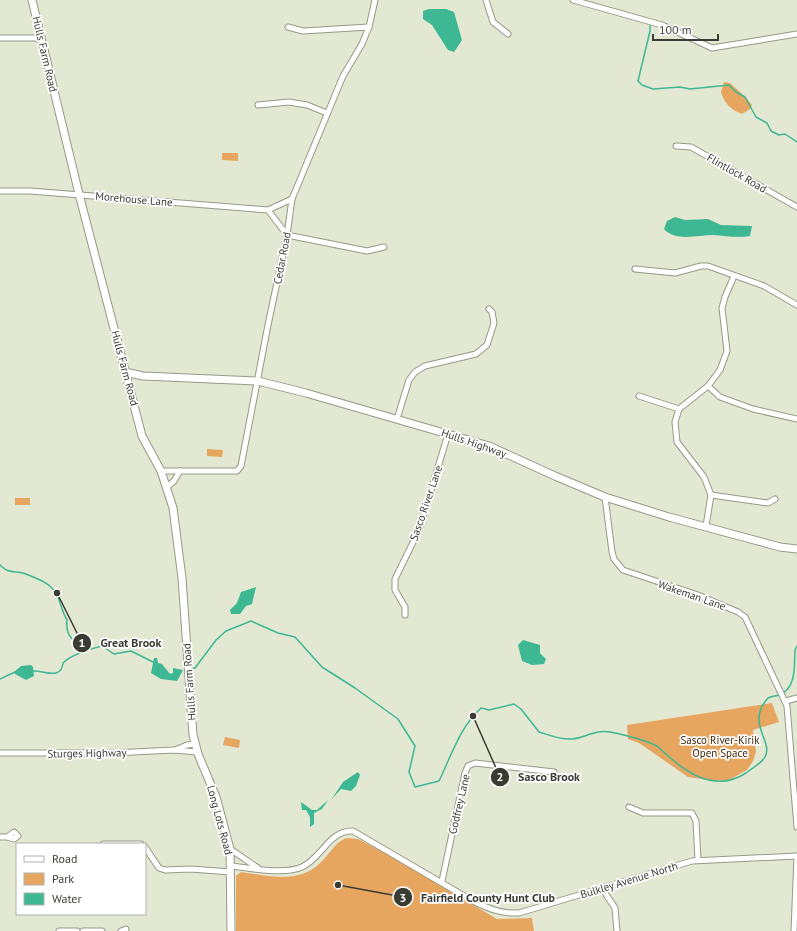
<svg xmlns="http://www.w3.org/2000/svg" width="797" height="931" font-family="'PT Sans',sans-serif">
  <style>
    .green { fill: #e7a660 }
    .water { fill: #3eb793 }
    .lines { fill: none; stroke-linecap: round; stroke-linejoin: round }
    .stream { stroke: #3eb793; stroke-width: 1.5 }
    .street-casing { stroke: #959a86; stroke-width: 7 }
    .secondary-casing { stroke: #959a86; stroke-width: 9 }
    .street { stroke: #fff; stroke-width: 5 }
    .secondary { stroke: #fff; stroke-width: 7 }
    .labels { text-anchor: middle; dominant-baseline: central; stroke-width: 3.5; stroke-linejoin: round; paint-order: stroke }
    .street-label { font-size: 11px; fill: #3a3c33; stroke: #fff }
    .park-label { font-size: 11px; fill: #432908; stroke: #fff }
    .leader { fill: none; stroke: #3a3c33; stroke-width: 1.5 }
    .callout-dot { fill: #3a3c33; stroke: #fff; stroke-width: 1.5 }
    .mark-label { font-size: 12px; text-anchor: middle; font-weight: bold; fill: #fff }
    .callout-label { font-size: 12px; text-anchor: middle; font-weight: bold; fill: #3a3c33; stroke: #fff; stroke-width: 3.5; stroke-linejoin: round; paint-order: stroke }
  </style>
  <rect width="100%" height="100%" fill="#e3e8d2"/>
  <g class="green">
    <path d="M 724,82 L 730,83 C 738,90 745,96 752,105 L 750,109 L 742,114 C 731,110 724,103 721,92 Z"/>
    <path d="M 222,153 L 238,153 L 238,161 L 222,160 Z"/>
    <path d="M 207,449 L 223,450 L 222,457 L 207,456 Z"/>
    <rect x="15" y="498" width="15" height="7"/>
    <path d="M 772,703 L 779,722 L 753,730 L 756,752 L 753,761 L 747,770 L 729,780 L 715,781 L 688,777 L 639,743 L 628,739 L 627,725 Z"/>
    <path d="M 225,737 L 240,740 L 239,748 L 223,745 Z"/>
    <path d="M 346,838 L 358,839 L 385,853 L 497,919 L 532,918 L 534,931 L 236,931 L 236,876 L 241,872 C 268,876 299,884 320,863 C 330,854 334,843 346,838 Z"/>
  </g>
  <g class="water">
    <path d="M 429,9 L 446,9 L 454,12 L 462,40 L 454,52 L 448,50 L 432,25 L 423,19 L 423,11 Z"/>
    <path d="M 675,217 L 685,220 L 708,219 L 721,225 L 752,226 L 750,236 C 737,238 726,236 713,235 C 698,235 675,242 664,229 L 667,221 Z"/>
    <path d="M 256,587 L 252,604 L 246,606 L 240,614 L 231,614 L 230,610 L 237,603 L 241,592 Z"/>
    <path d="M 523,640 L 540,645 L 540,653 L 546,659 L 544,664 L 532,665 L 522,661 L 518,645 Z"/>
    <path d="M 154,658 L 157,658 L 158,663 L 162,664 L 170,674 L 173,673 L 173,668 L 183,670 L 177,681 L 161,679 L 151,673 Z"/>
    <path d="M 31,665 L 33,667 L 34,676 L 26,680 L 15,674 L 14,672 L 21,666 Z"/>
    <path d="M 358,772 L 360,775 L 356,786 L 351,791 L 341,789 L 331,800 L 343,782 Z"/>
    <path d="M 328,800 L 322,809 L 314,813 L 314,824 L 310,827 L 310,817 L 306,810 L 302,810 L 301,802 L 312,810 L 317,810 Z"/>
  </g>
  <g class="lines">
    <g class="stream">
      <path d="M 650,26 L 650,31 L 638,81 L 642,85 L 653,89 L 680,87 L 690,89 L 729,85 L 736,92 L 745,97 L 756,117 L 767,123 L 771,131 L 779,135 L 785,134 L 797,142"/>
      <path d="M 0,565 C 7,573 14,571 23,573 C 31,576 45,581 51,587 C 61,596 60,609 67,620 C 65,637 74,642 88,649"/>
      <path d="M 190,670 L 195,668 L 216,640 L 226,631 L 251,621 L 278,633 L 295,637 L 322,667 L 355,688 L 398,719 L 415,746 L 409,772 L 415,787 L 439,781 C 451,756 460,727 481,708 L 489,710 L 514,704 L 521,709 L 539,732 C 549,735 561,740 572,739 C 585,738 596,729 610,732 C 625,735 643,739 657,746 C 662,750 667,756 673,760 C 695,779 720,790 746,773 C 752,768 761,764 765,757 C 774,741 745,724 768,698 C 772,696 776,696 780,695 C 797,687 794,665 795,650 L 797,646"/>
      <path d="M 33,671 C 44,670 61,681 63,663 C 71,655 90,649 102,646 L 114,654 L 131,651 L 153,662"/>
      <path d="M 0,679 L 15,672"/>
    </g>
    <g class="street-casing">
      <g id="street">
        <path d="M 486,0 L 493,22 L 508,34"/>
        <path d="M 573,0 L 662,25 L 712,48 L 797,34"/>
        <path d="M 288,27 L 303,31 L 369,27"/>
        <path d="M 0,38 L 40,38"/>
        <path d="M 258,105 L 289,102 L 307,105 L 327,113"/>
        <path d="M 676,146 L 691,147 L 797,207"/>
        <path d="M 0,191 L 30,191 L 268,210 L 292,199"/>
        <path d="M 268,210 L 287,235 L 367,251 L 384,247"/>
        <path d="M 635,269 L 675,273 L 701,266 L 708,266 L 764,286 L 797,305"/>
        <path d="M 708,386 L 720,397 L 753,409 L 797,419"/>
        <path d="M 639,396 L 679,409"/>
        <path d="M 397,419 L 409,380 L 415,372 L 425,366 L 476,354 L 487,345 L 494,323 L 492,312 L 489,309"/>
        <path d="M 161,471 L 237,471 L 241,466 L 268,325 L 287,235 L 292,199 L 343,76 L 362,44 L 369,27 L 375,0"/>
        <path d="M 167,487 L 174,481 L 180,471"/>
        <path d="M 711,495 L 768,503 L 775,499"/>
        <path d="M 605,497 L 612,552 L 614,559 L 623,570 L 698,595 L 738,612 L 745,617 L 787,706 L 797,827"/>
        <path d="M 706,526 L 711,495 L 704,477 L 677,442 L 675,422 L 679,409 L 708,386 L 720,370 L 727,351 L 722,308 L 725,297 L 734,276"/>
        <path d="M 405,615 L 405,607 L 395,590 L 395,579 L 419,530 L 448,434"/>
        <path d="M 786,701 L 797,698"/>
        <path d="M 175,750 L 187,745 L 195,744"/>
        <path d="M 0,753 L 113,753 L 174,750 L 197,752"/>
        <path d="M 629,807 L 643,813 L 692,813 L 696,821 L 698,860"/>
        <path d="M 0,837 L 7,837 L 14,839 L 18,836 L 14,832 L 7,837"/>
        <path d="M 103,844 L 141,844"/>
        <path d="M 145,847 L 159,868 L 165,870 L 191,869 L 231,872"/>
        <path d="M 230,849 L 258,868"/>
        <path d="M 231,866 C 250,868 284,875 302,867 C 322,858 329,830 353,831 L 471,900 C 487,908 500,914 519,913 L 692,861 L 797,856"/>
        <path d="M 442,881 L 465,773 L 468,766 L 475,763 L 554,772"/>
        <path d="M 603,888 L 607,896 L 615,908 L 617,931"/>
        <path d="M 59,931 L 77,931"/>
        <path d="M 83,931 L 102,931"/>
        <path d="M 121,931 L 126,929"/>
        <path d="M 794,931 L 797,856"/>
      </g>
    </g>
    <g class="secondary-casing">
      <g id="secondary">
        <path d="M 32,0 L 79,194 L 142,436 L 161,471 L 173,508 L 182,578 L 193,735 L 198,754 L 216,797 L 230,849 L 231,931"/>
        <path d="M 125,372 L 143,376 L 258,381 L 306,393 L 489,446 L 555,476 L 605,497 L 669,517 L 780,547 L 797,549"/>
      </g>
    </g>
    <use href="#street" class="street"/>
    <use href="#secondary" class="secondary"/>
  </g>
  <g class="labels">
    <g class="street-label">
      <text transform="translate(45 54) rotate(77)">Hulls Farm Road</text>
      <text transform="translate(737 173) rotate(30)">Flintlock Road</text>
      <text transform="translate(134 199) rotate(5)">Morehouse Lane</text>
      <text transform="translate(282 258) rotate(-79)">Cedar Road</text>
      <text transform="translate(125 368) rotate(75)">Hulls Farm Road</text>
      <text transform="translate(474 443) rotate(19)">Hulls Highway</text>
      <text transform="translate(426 503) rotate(-71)">Sasco River Lane</text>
      <text transform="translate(692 595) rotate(19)">Wakeman Lane</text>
      <text transform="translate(189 682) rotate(-94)">Hulls Farm Road</text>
      <text transform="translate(87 753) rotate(-1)">Sturges Highway</text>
      <text transform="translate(459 804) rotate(-77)">Godfrey Lane</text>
      <text transform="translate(220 820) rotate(75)">Long Lots Road</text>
      <text transform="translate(629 880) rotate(-17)">Bulkley Avenue North</text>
    </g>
    <g class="park-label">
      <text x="720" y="740">Sasco River-Kirik<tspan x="720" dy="13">Open Space</tspan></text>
    </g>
  </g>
  <path class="leader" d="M57 593L82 643M473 716L500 777M338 885L403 897"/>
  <g class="callout-dot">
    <circle cx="57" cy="593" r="4"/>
    <circle cx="473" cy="716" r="4"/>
    <circle cx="338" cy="885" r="4"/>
    <circle cx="82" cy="643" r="10"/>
    <circle cx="500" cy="777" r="10"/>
    <circle cx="403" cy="897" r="10"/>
  </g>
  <g class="mark-label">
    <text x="82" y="647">1</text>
    <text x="500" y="781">2</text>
    <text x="403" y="902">3</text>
  </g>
  <g class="callout-label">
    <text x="131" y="647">Great Brook</text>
    <text x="549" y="781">Sasco Brook</text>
    <text x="488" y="902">Fairfield County Hunt Club</text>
  </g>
  <rect x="16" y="843" width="130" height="72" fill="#ffffff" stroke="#b0b1ad"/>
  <rect x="24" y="856" width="20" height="6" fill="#ffffff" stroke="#b0b1ad"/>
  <text x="52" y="863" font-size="12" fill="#3a3c33">Road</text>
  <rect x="24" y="873" width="20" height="12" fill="#e7a660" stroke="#b0b1ad"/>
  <text x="52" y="883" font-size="12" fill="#3a3c33">Park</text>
  <rect x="24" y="893" width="20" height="12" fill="#3eb793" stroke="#b0b1ad"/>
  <text x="52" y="903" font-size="12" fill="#3a3c33">Water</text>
  <path d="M653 34v6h65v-6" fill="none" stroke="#3a3c33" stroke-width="2"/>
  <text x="659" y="34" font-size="12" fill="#3a3c33" stroke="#ffffff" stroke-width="3" paint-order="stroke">100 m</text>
</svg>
